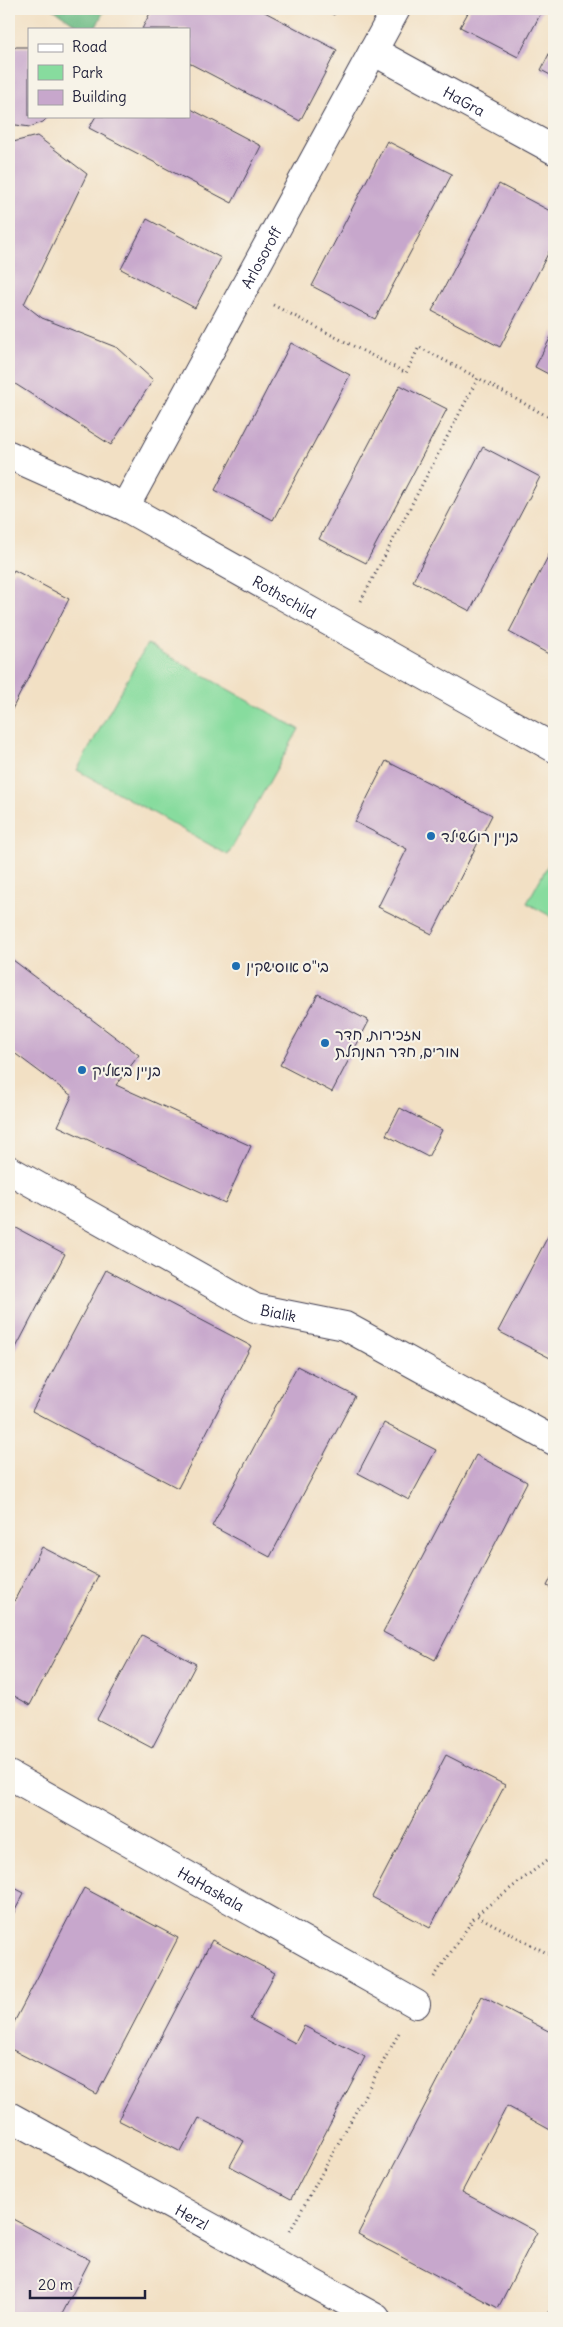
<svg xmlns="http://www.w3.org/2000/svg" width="563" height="2327" font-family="Delius,'Playpen Sans Hebrew',sans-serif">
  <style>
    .green { fill: #87dc9e; stroke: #547f6c }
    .forest { fill: #6dbc85; stroke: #486f60 }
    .building { fill: #c7a7cc }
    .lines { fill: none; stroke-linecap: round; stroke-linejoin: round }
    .minor-casing { stroke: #413e50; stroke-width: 30 }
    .path { stroke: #413e50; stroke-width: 3; stroke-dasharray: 1 4; stroke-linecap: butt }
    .minor { stroke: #fff; stroke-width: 28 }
    .poi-dot { fill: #1f6fb2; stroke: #f7f3e8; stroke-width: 2 }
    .labels { text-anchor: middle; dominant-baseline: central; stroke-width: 4.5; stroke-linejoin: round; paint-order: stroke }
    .street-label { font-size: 15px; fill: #22223b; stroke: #f7f3e8 }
    .poi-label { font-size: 15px; fill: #22223b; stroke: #f7f3e8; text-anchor: start }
  </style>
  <rect width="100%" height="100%" fill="#f7f3e8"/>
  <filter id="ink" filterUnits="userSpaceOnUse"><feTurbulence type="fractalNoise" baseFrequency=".02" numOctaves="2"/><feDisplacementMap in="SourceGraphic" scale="10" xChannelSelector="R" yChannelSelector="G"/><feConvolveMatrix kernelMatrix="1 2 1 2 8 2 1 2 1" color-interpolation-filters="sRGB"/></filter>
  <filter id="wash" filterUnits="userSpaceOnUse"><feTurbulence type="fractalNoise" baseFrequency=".0096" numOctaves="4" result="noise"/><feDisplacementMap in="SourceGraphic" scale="20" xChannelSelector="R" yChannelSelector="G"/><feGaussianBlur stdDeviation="1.12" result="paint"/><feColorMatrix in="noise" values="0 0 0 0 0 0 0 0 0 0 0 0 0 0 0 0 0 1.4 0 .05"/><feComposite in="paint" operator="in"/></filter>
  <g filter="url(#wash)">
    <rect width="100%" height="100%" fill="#f2e0c4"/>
    <g class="green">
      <path d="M 147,644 L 299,729 L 228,855 L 77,770 Z"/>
      <path d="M 554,854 L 554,918 L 527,903 Z"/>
    </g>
    <path class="forest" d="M 53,9 L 105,9 L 95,29 L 82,29 Z"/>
    <g id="blocks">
      <g class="building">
        <path d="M 152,9 L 259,9 L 337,50 L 300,121 L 189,63 L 189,29 L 142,29 Z"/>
        <path d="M 323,9 L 337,9 L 334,15 Z"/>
        <path d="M 470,9 L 543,9 L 518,57 L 460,27 Z"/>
        <path d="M 554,44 L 554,77 L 541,70 Z"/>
        <path d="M 16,47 L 29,47 L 29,116 L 49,116 L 43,122 L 30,127 L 9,124 L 9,50 Z"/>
        <path d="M 189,108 L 261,146 L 232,203 L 89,128 L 96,116 L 189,116 Z"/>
        <path d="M 37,136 L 87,174 L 24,304 L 42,318 L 118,348 L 153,380 L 111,445 L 9,380 L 9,143 Z"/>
        <path d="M 387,141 L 452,174 L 375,319 L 312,286 Z"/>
        <path d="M 499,184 L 554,213 L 554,242 L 500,347 L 432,311 Z"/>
        <path d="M 147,219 L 221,258 L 195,308 L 121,269 Z"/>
        <path d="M 554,331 L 554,377 L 535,367 Z"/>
        <path d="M 291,343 L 350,375 L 273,520 L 215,490 Z"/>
        <path d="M 400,385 L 447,409 L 366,563 L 319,539 Z"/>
        <path d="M 483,447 L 540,477 L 470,611 L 413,581 Z"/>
        <path d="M 554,545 L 554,657 L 509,632 Z"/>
        <path d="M 14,570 L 69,599 L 9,715 L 9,579 Z"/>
        <path d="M 386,761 L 492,815 L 432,934 L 378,907 L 407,849 L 355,822 Z"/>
        <path d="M 9,957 L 139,1055 L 116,1085 L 251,1146 L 225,1203 L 58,1126 L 72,1096 L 9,1049 Z"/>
        <path d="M 318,994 L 369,1021 L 332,1092 L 280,1065 Z"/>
        <path d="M 400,1108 L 442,1130 L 428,1157 L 386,1135 Z"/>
        <path d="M 9,1224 L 65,1254 L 9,1361 Z"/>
        <path d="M 554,1225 L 554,1360 L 498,1331 Z"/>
        <path d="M 106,1270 L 251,1346 L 178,1488 L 32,1411 Z"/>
        <path d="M 297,1366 L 355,1396 L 270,1557 L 212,1526 Z"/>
        <path d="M 384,1423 L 436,1450 L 409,1500 L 358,1473 Z"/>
        <path d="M 476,1455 L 527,1482 L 435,1660 L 383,1632 Z"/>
        <path d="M 42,1547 L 98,1576 L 30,1705 L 9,1693 L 9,1611 Z"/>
        <path d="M 554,1572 L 554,1590 L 547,1586 Z"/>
        <path d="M 142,1635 L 196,1664 L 152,1748 L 97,1719 Z"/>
        <path d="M 446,1755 L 505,1785 L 430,1928 L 372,1897 Z"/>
        <path d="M 9,1885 L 24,1893 L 9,1922 Z"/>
        <path d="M 84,1888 L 178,1938 L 97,2094 L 9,2048 L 9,2032 Z"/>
        <path d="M 212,1940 L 275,1973 L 250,2019 L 295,2043 L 304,2026 L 365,2057 L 291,2199 L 230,2166 L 244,2141 L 199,2118 L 181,2152 L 118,2120 Z"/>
        <path d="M 482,1996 L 554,2034 L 554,2132 L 507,2106 L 462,2192 L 537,2232 L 498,2308 L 358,2234 Z"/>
        <path d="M 9,2217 L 90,2260 L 60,2318 L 9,2318 Z"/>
        <path d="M 554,2303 L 554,2318 L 546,2318 Z"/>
      </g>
    </g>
  </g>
  <g filter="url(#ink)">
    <use href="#blocks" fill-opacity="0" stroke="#413e50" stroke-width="1"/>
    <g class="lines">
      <g class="minor-casing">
        <g id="minor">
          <path id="s1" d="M 373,51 L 554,150"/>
          <path id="s2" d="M 9,455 L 125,507 L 554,748"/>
          <path id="s3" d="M 125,507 L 396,9"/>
          <path id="s4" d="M 9,1170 L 255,1308 L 345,1326 L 554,1441"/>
          <path id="s5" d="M 9,1775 L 416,2004"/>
          <path id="s6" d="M 9,2116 L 376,2318"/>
        </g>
      </g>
      <g class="path">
        <path d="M 273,305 L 406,373 L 419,347 L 478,378"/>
        <path d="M 361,601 L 478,378 L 554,420"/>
        <path d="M 554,1855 L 476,1915 L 554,1957"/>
        <path d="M 434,1977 L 476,1915"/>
        <path d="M 290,2231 L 399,2033"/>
      </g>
      <use href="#minor" class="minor"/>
    </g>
  </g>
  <g class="poi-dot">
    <circle cx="431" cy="836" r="5"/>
    <circle cx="236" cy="966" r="5"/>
    <circle cx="325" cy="1043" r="5"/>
    <circle cx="82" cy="1070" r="5"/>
  </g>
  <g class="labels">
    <g class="street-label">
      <text stroke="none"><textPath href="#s1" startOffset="104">HaGra</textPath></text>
      <text stroke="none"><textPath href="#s3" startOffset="284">Arlosoroff</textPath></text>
      <text stroke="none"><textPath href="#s2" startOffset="310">Rothschild</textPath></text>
      <text stroke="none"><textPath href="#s4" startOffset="306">Bialik</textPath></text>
      <text stroke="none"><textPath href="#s5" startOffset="232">HaHaskala</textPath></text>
      <text stroke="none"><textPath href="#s6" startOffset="209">Herzl</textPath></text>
    </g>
    <g class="poi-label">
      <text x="441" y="836">בניין רוטשילד</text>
      <text x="246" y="966">בי"ס אוסישקין</text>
      <text x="335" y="1034">מזכירות, חדר<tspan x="335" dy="17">מורים, חדר המנהלת</tspan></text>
      <text x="92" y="1070">בניין ביאליק</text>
    </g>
  </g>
  <rect width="563" height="2327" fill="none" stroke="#f7f3e8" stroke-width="30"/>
  <rect x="28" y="28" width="162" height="90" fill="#f7f3e8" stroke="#a29fa3"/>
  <rect x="38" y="44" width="25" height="8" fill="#ffffff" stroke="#a29fa3"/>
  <text x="72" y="52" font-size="15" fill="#22223b">Road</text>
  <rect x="38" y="65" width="25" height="15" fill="#87dc9e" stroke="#a29fa3"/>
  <text x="72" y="78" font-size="15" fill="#22223b">Park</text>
  <rect x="38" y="90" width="25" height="15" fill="#c7a7cc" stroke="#a29fa3"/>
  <text x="72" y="102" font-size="15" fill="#22223b">Building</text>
  <path d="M30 2290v8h115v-8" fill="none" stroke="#22223b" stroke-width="2.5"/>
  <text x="38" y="2290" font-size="15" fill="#22223b" stroke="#f7f3e8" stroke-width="4" paint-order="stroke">20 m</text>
</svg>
